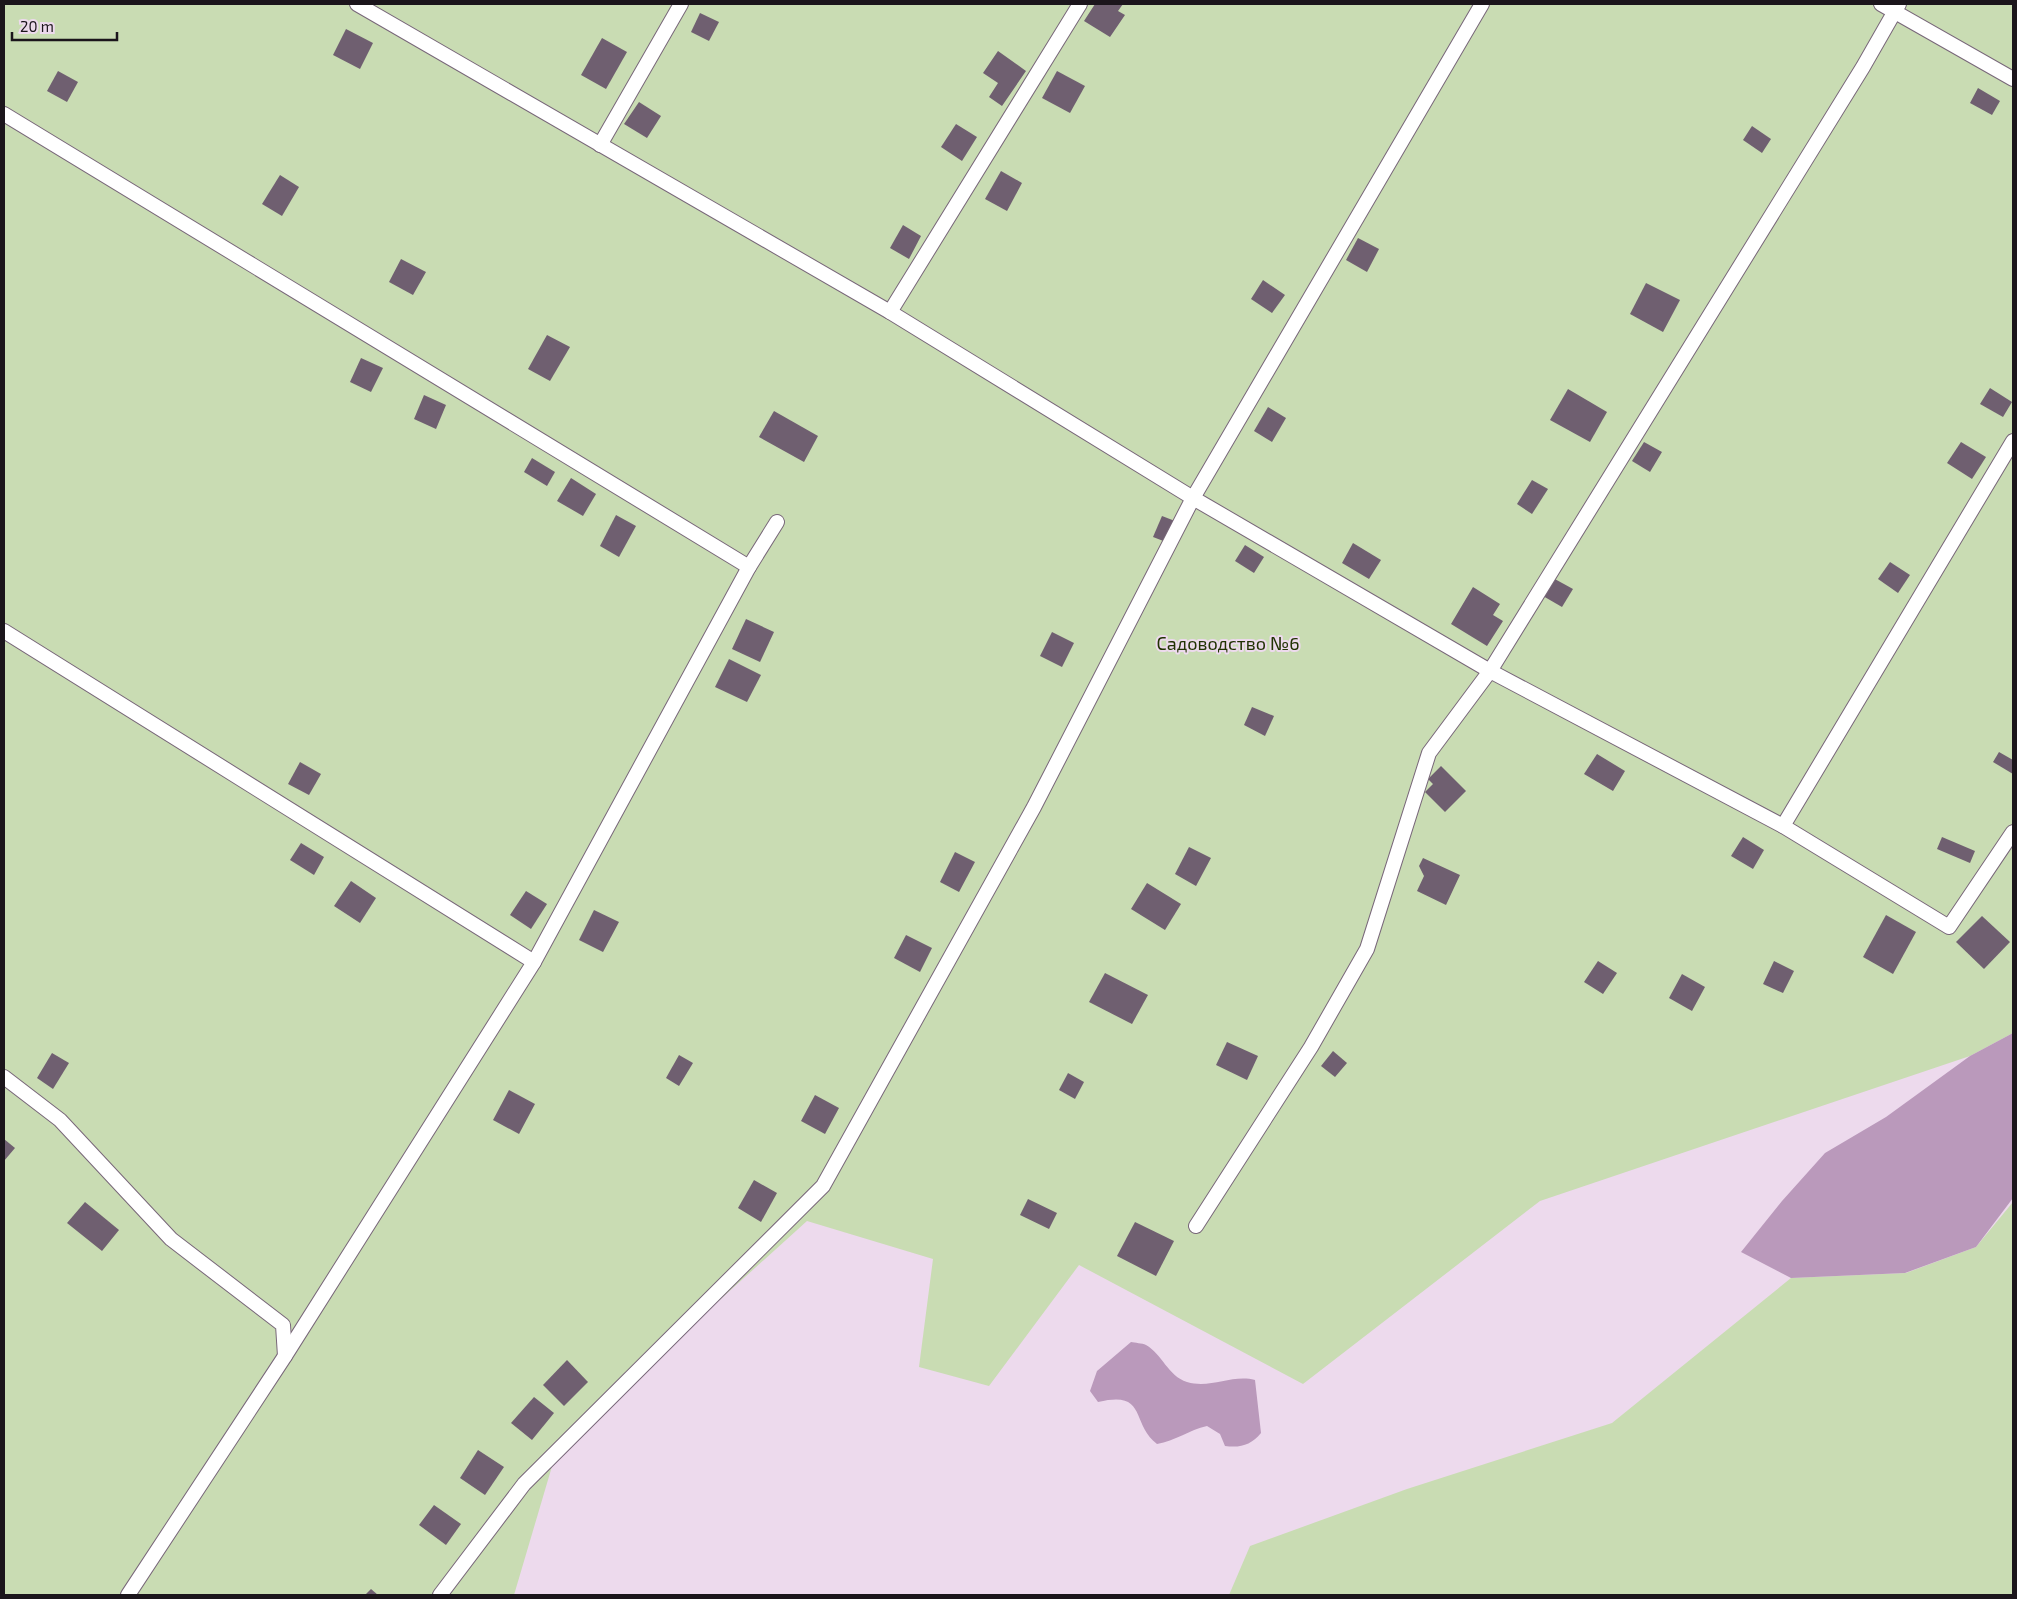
<svg xmlns="http://www.w3.org/2000/svg" width="2017" height="1599" font-family="'Exo 2',sans-serif">
  <style>
    .green { fill: #c9dcb3 }
    .water { fill: #ba99bb }
    .building { fill: #6f5f70 }
    .lines { fill: none; stroke-linecap: round; stroke-linejoin: round }
    .lane-casing { stroke: #786779; stroke-width: 16 }
    .lane { stroke: #fff; stroke-width: 14 }
    .labels { text-anchor: middle; dominant-baseline: central; stroke-width: 4; stroke-linejoin: round; paint-order: stroke }
    .park-label { font-size: 18px; fill: #213203; stroke: #eddaed }
  </style>
  <rect width="100%" height="100%" fill="#eddaed"/>
  <g class="green">
    <path d="M 4,4 L 2013,4 L 2013,1033 L 1970,1056 L 1540,1201 L 1303,1384 L 1079,1265 L 989,1386 L 919,1367 L 933,1259 L 807,1221 L 558,1446 L 514,1595 L 4,1595 Z"/>
    <path d="M 2013,1202 L 2013,1595 L 1229,1595 L 1250,1546 L 1407,1489 L 1612,1423 L 1791,1278 L 1906,1273 L 1976,1247 Z"/>
  </g>
  <g class="water">
    <path d="M 2013,1033 L 2013,1198 L 1976,1247 L 1905,1273 L 1791,1278 L 1741,1252 L 1782,1201 L 1825,1153 L 1886,1117 L 1970,1056 Z"/>
    <path d="M 1131,1342 C 1135,1343 1142,1343 1146,1345 C 1162,1354 1168,1376 1187,1382 C 1211,1389 1232,1374 1255,1380 L 1261,1433 C 1251,1445 1241,1448 1225,1446 L 1220,1434 L 1207,1426 C 1189,1430 1175,1441 1157,1444 C 1130,1423 1148,1390 1098,1402 L 1090,1391 L 1097,1371 Z"/>
  </g>
  <g class="building">
    <path d="M 1095,4 L 1123,4 L 1118,11 L 1125,15 L 1110,37 L 1084,21 Z"/>
    <path d="M 700,13 L 719,22 L 709,41 L 691,32 Z"/>
    <path d="M 346,29 L 373,43 L 360,69 L 333,55 Z"/>
    <path d="M 602,38 L 627,52 L 606,89 L 581,75 Z"/>
    <path d="M 998,51 L 1026,71 L 1002,106 L 989,97 L 998,83 L 983,73 Z"/>
    <path d="M 58,71 L 78,82 L 67,102 L 47,91 Z"/>
    <path d="M 1057,71 L 1085,86 L 1070,113 L 1042,98 Z"/>
    <path d="M 1978,88 L 2000,101 L 1992,115 L 1970,103 Z"/>
    <path d="M 639,102 L 661,116 L 647,138 L 624,124 Z"/>
    <path d="M 956,124 L 977,137 L 962,161 L 941,147 Z"/>
    <path d="M 1752,126 L 1771,139 L 1762,153 L 1743,140 Z"/>
    <path d="M 1001,171 L 1022,183 L 1007,211 L 985,199 Z"/>
    <path d="M 280,175 L 299,187 L 282,216 L 262,204 Z"/>
    <path d="M 903,225 L 921,236 L 909,259 L 890,248 Z"/>
    <path d="M 1358,238 L 1379,249 L 1367,272 L 1346,260 Z"/>
    <path d="M 401,259 L 426,272 L 413,295 L 389,282 Z"/>
    <path d="M 1263,280 L 1285,295 L 1272,313 L 1251,299 Z"/>
    <path d="M 1646,283 L 1680,300 L 1663,332 L 1630,314 Z"/>
    <path d="M 547,335 L 570,347 L 550,381 L 528,369 Z"/>
    <path d="M 361,358 L 383,368 L 371,392 L 350,382 Z"/>
    <path d="M 1990,388 L 2012,402 L 2003,417 L 1980,404 Z"/>
    <path d="M 1568,389 L 1607,412 L 1590,442 L 1550,420 Z"/>
    <path d="M 424,395 L 446,405 L 436,429 L 414,419 Z"/>
    <path d="M 1268,407 L 1286,418 L 1272,442 L 1254,431 Z"/>
    <path d="M 774,411 L 818,436 L 804,462 L 759,437 Z"/>
    <path d="M 1644,442 L 1662,452 L 1650,472 L 1632,461 Z"/>
    <path d="M 1961,442 L 1986,457 L 1972,479 L 1947,463 Z"/>
    <path d="M 532,458 L 555,472 L 547,486 L 524,472 Z"/>
    <path d="M 571,478 L 596,494 L 583,516 L 557,501 Z"/>
    <path d="M 1532,480 L 1548,489 L 1532,514 L 1517,504 Z"/>
    <path d="M 616,515 L 636,526 L 619,557 L 600,546 Z"/>
    <path d="M 1162,516 L 1175,521 L 1166,542 L 1153,537 Z"/>
    <path d="M 1353,543 L 1381,560 L 1369,579 L 1342,563 Z"/>
    <path d="M 1245,545 L 1264,557 L 1254,573 L 1235,561 Z"/>
    <path d="M 1890,562 L 1910,575 L 1898,593 L 1878,579 Z"/>
    <path d="M 1553,578 L 1573,589 L 1562,607 L 1543,596 Z"/>
    <path d="M 1473,587 L 1500,604 L 1493,615 L 1503,621 L 1487,646 L 1451,624 Z"/>
    <path d="M 746,619 L 774,632 L 760,662 L 732,649 Z"/>
    <path d="M 1052,632 L 1074,643 L 1062,667 L 1040,656 Z"/>
    <path d="M 729,659 L 761,675 L 747,702 L 715,687 Z"/>
    <path d="M 1252,707 L 1274,716 L 1265,736 L 1244,725 Z"/>
    <path d="M 1999,752 L 2013,760 L 2013,774 L 1993,762 Z"/>
    <path d="M 1597,754 L 1625,771 L 1613,791 L 1584,774 Z"/>
    <path d="M 300,762 L 321,774 L 309,795 L 288,784 Z"/>
    <path d="M 1441,766 L 1466,791 L 1445,812 L 1425,792 L 1433,784 L 1428,779 Z"/>
    <path d="M 1743,837 L 1764,850 L 1753,869 L 1731,856 Z"/>
    <path d="M 1942,837 L 1975,851 L 1970,863 L 1937,849 Z"/>
    <path d="M 301,843 L 324,857 L 314,875 L 290,860 Z"/>
    <path d="M 1189,847 L 1211,858 L 1196,886 L 1175,874 Z"/>
    <path d="M 955,852 L 975,862 L 959,892 L 940,882 Z"/>
    <path d="M 1423,858 L 1460,875 L 1446,905 L 1417,891 L 1424,876 L 1419,866 Z"/>
    <path d="M 351,881 L 376,898 L 360,923 L 334,906 Z"/>
    <path d="M 1147,883 L 1181,904 L 1165,930 L 1131,909 Z"/>
    <path d="M 526,891 L 547,904 L 531,929 L 510,915 Z"/>
    <path d="M 594,910 L 619,922 L 603,952 L 579,940 Z"/>
    <path d="M 1886,915 L 1916,932 L 1893,974 L 1863,957 Z"/>
    <path d="M 1982,916 L 2010,942 L 1984,969 L 1956,942 Z"/>
    <path d="M 906,935 L 932,948 L 920,972 L 894,958 Z"/>
    <path d="M 1598,961 L 1617,973 L 1603,994 L 1584,982 Z"/>
    <path d="M 1774,961 L 1794,971 L 1783,993 L 1763,984 Z"/>
    <path d="M 1105,973 L 1148,995 L 1132,1024 L 1089,1002 Z"/>
    <path d="M 1682,974 L 1705,987 L 1692,1011 L 1669,998 Z"/>
    <path d="M 1227,1042 L 1258,1056 L 1247,1080 L 1216,1065 Z"/>
    <path d="M 1333,1051 L 1347,1063 L 1335,1077 L 1321,1066 Z"/>
    <path d="M 52,1053 L 69,1063 L 53,1089 L 37,1078 Z"/>
    <path d="M 679,1055 L 693,1063 L 679,1086 L 666,1078 Z"/>
    <path d="M 1068,1073 L 1084,1082 L 1075,1099 L 1059,1090 Z"/>
    <path d="M 509,1090 L 535,1104 L 519,1134 L 493,1120 Z"/>
    <path d="M 815,1095 L 839,1108 L 825,1134 L 801,1121 Z"/>
    <path d="M 4,1139 L 15,1148 L 4,1161 Z"/>
    <path d="M 754,1180 L 777,1193 L 761,1222 L 738,1208 Z"/>
    <path d="M 1028,1199 L 1057,1213 L 1049,1229 L 1020,1215 Z"/>
    <path d="M 85,1202 L 119,1230 L 102,1251 L 67,1223 Z"/>
    <path d="M 1135,1222 L 1174,1241 L 1156,1276 L 1117,1256 Z"/>
    <path d="M 567,1360 L 588,1382 L 564,1406 L 543,1385 Z"/>
    <path d="M 534,1397 L 554,1413 L 532,1440 L 511,1423 Z"/>
    <path d="M 478,1450 L 504,1467 L 485,1495 L 460,1478 Z"/>
    <path d="M 434,1505 L 461,1524 L 446,1545 L 419,1525 Z"/>
    <path d="M 371,1589 L 378,1595 L 365,1595 Z"/>
  </g>
  <g class="lines">
    <g class="lane-casing">
      <g id="lane">
        <path d="M 357,4 L 890,312 L 1193,498 L 1034,807 L 823,1186 L 524,1484 L 440,1595"/>
        <path d="M 1482,4 L 1193,498 L 1490,671 L 1783,826 L 2013,441"/>
        <path d="M 1881,4 L 2013,79"/>
        <path d="M 4,114 L 749,567"/>
        <path d="M 600,145 L 681,4"/>
        <path d="M 890,312 L 1080,4"/>
        <path d="M 4,631 L 534,962"/>
        <path d="M 1783,826 L 1949,927 L 2013,832"/>
        <path d="M 4,1077 L 60,1120 L 171,1239 L 283,1325 L 285,1356"/>
        <path d="M 1196,1226 L 1311,1047 L 1367,949 L 1429,753 L 1490,671 L 1863,67 L 1899,4"/>
        <path d="M 128,1595 L 285,1356 L 534,962 L 749,567 L 777,522"/>
      </g>
    </g>
    <use href="#lane" class="lane"/>
  </g>
  <g class="labels">
    <g class="park-label">
      <text x="1228" y="643">Садоводство №6</text>
    </g>
  </g>
  <rect width="2017" height="1599" fill="none" stroke="#1b151b" stroke-width="10"/>
  <path d="M12 32v8h105v-8" fill="none" stroke="#1b151b" stroke-width="2.5"/>
  <text x="20" y="32" font-size="15" fill="#1b151b" stroke="#eddaed" stroke-width="4" paint-order="stroke">20 m</text>
</svg>
